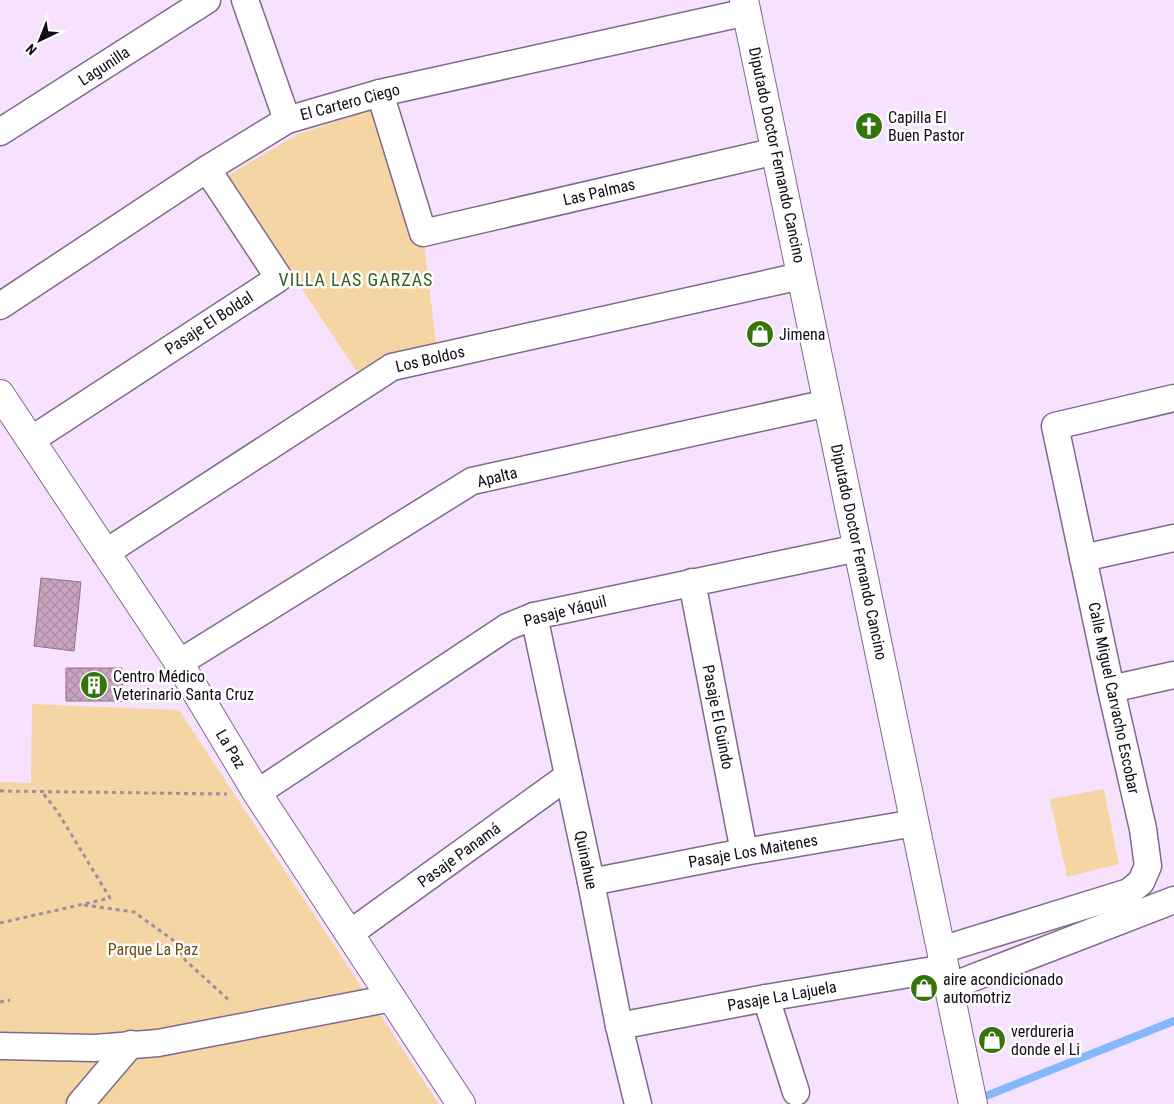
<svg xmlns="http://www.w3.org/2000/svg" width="1174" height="1104" font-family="'Roboto Condensed',sans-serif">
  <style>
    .green { fill: #f6d5a5 }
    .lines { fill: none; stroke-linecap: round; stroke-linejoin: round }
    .stream { stroke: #85b7fd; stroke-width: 8 }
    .building { fill: url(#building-cross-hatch); stroke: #94718a }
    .minor-casing { stroke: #81698a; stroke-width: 29 }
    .tertiary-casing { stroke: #81698a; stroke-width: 30 }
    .path { stroke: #9e8ea4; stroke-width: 3; stroke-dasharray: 4 4; stroke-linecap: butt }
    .minor { stroke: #fff; stroke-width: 26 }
    .tertiary { stroke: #fff; stroke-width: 28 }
    .labels { text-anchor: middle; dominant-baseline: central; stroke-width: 5; stroke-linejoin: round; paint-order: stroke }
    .street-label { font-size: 16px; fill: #120915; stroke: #fff }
    .poi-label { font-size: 16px; fill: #120915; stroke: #fff; text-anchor: start }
    .park-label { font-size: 16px; fill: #6e4c0d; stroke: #fff }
    .neighbourhood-label { font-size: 18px; letter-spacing: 1px; fill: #355e22; stroke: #fff }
  </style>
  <defs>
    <pattern id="building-cross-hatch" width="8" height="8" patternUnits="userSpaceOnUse" patternTransform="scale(1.25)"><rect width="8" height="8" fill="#caa4bf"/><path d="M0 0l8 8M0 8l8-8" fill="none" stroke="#ac8ca3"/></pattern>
  </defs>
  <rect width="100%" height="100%" fill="#f6e1fe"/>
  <g class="green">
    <path d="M 378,107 L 423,233 L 436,343 L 387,354 L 357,372 L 227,176 L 296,135 Z"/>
    <path d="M 32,704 L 179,710 L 439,1104 L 0,1104 L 0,782 L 31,783 Z"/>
    <path d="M 1104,789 L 1119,864 L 1067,877 L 1050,799 Z"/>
  </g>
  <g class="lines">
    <path class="stream" d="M 976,1100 L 1174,1021"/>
  </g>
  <g class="building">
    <path d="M 41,578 L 81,582 L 74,651 L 34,646 Z"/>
    <path d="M 66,668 L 122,668 L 123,701 L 66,701 Z"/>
  </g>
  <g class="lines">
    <g class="minor-casing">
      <g id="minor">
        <path d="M 245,0 L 287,120"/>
        <path d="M 380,93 L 423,233 L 776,151"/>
        <path d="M 0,132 L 207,0"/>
        <path d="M 0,306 L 207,169 L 287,120 L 380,93 L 747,12"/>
        <path d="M 31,440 L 279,278 L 207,169"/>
        <path d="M 105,553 L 392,367 L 801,276"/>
        <path d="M 1083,558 L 1174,538"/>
        <path d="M 692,582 L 744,852"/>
        <path d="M 534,616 L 591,882 L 619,1026 L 638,1104"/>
        <path d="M 179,663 L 472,481 L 828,403"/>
        <path d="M 1111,689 L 1174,675"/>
        <path d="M 257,793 L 507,627 L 534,616 L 858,548"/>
        <path d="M 591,882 L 744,852 L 915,823"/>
        <path d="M 349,934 L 568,776"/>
        <path d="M 941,950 L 1129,892 L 1141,882 L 1148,866 L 1143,829 L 1111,689 L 1055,426 L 1174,398"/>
        <path d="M 949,987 L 1174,900"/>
        <path d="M 766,998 L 796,1092"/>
        <path d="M 619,1026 L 766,998 L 945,968"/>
        <path d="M 0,1046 L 95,1048 L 158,1043 L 392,998"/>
        <path d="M 80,1104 L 131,1044"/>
      </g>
    </g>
    <g class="tertiary-casing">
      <g id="tertiary">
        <path d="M 744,0 L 973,1104"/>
        <path d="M 0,394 L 179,663 L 257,793 L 461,1104"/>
      </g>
    </g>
    <g class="path">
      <path d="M 0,791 L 227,794"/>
      <path d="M 84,905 L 134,912 L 173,940 L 186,961 L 231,1002"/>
      <path d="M 0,923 L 110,898 L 57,811 L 42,792"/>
      <path d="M 0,1002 L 10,1000"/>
    </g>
    <use href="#minor" class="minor"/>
    <use href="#tertiary" class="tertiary"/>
  </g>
  <defs>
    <g id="church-disc" transform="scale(1.4375)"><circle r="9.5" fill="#35740c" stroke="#fff"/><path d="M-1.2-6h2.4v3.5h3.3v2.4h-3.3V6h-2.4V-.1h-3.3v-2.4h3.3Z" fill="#fff"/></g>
    <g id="shop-disc" transform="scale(1.4375)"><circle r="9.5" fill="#35740c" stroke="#fff"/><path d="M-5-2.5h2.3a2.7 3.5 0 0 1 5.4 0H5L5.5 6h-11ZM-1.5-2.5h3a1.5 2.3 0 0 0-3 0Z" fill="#fff"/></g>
    <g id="building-disc" transform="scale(1.4375)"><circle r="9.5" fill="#35740c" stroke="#fff"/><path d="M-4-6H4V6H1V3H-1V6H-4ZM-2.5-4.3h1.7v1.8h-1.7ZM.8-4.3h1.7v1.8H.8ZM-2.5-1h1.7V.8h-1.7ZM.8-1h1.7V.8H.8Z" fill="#fff"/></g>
  </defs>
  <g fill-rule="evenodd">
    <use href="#church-disc" x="869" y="126"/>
    <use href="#shop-disc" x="760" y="334"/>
    <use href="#building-disc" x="94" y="685"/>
    <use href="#shop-disc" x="924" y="988"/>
    <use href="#shop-disc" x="992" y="1040"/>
  </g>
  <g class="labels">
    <g class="street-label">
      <text transform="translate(104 66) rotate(-33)">Lagunilla</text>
      <text transform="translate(350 102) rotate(-15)">El Cartero Ciego</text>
      <text transform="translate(777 155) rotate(78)">Diputado Doctor Fernando Cancino</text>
      <text transform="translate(599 192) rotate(-13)">Las Palmas</text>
      <text transform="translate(209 323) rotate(-33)">Pasaje El Boldal</text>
      <text transform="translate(430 359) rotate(-13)">Los Boldos</text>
      <text transform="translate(497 477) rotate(-14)">Apalta</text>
      <text transform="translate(859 552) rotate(78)">Diputado Doctor Fernando Cancino</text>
      <text transform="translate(565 611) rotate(-14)">Pasaje Yáquil</text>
      <text transform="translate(1114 698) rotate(78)">Calle Miguel Carvacho Escobar</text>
      <text transform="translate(718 717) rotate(79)">Pasaje El Guindo</text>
      <text transform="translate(231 749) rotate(59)">La Paz</text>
      <text transform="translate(753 851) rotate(-10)">Pasaje Los Maitenes</text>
      <text transform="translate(459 855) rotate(-36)">Pasaje Panamá</text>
      <text transform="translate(586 860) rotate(78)">Quinahue</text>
      <text transform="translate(782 996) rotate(-10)">Pasaje La Lajuela</text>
    </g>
    <g class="poi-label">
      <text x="888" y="117">Capilla El<tspan x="888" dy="18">Buen Pastor</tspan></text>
      <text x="779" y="334">Jimena</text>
      <text x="113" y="676">Centro Médico<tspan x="113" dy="18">Veterinario Santa Cruz</tspan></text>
      <text x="943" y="979">aire acondicionado<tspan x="943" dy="18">automotriz</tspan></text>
      <text x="1011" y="1031">verdureria<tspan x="1011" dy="18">donde el Li</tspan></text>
    </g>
    <g class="park-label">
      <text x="153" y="949">Parque La Paz</text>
    </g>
    <g class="neighbourhood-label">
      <text x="356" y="279">VILLA LAS GARZAS</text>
    </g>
  </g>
  <g transform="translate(40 40) rotate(223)" stroke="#ffffff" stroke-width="4" paint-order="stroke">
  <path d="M0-4L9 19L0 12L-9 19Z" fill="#120915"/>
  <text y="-8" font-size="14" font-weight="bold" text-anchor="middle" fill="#120915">N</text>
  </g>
</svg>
